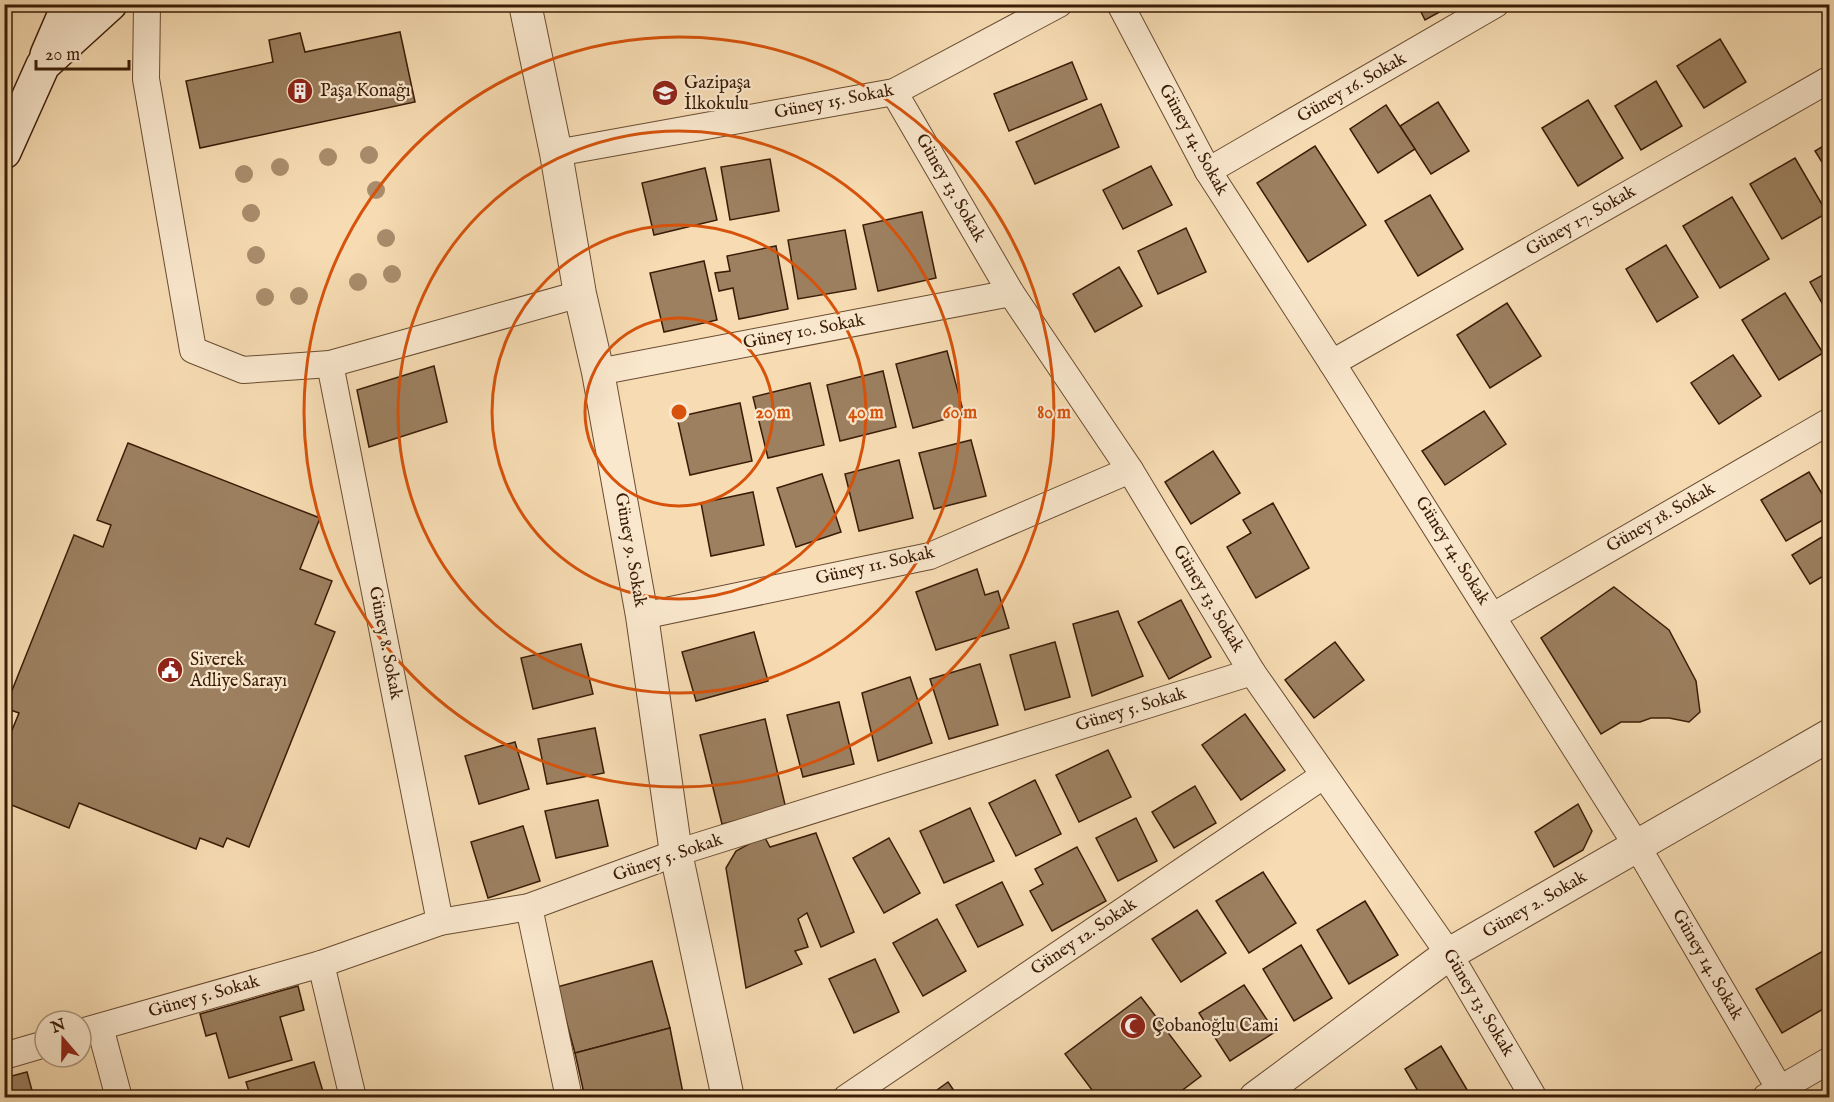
<svg xmlns="http://www.w3.org/2000/svg" width="1834" height="1102" font-family="'IM FELL English',serif">
  <style>
    .building { fill: #9c8060; stroke: #3a1c06; stroke-width: 1.5 }
    .lines { fill: none; stroke-linecap: round; stroke-linejoin: round }
    .minor-casing { stroke: #694c31; stroke-width: 28 }
    .tertiary-casing { stroke: #694c31; stroke-width: 34 }
    .secondary-casing { stroke: #3a1c06; stroke-width: 36 }
    .minor { stroke: #fae8ce; stroke-width: 26 }
    .tertiary { stroke: #fae8ce; stroke-width: 32 }
    .secondary { stroke: #fae8ce; stroke-width: 33 }
    .tree { fill: #a98d6c }
    .ring { fill: none; stroke: #d7530b; stroke-width: 3 }
    .labels { text-anchor: middle; dominant-baseline: central; stroke-width: 4.5; stroke-linejoin: round; paint-order: stroke }
    .poi-label { font-size: 18px; fill: #3a1c06; stroke: #fae8ce; text-anchor: start }
    .street-label { font-size: 18px; fill: #3a1c06; stroke: #fae8ce }
    .centre { fill: #d7530b; stroke: #fae8ce; stroke-width: 3 }
    .ring-label { font-size: 18px; text-anchor: middle; font-weight: bold; fill: #d7530b; stroke: #fae8ce; stroke-width: 4.5; stroke-linejoin: round; paint-order: stroke }
  </style>
  <rect width="100%" height="100%" fill="#f7dcb3"/>
  <filter id="stains"><feTurbulence type="fractalNoise" baseFrequency=".00333" numOctaves="4"/><feColorMatrix values="0 0 0 0 .2 0 0 0 0 .09 0 0 0 0 .02 0 0 0 .5 -.17"/></filter>
  <radialGradient id="worn" r=".72"><stop offset=".6" stop-color="#630" stop-opacity="0"/><stop offset="1" stop-color="#630" stop-opacity=".3"/></radialGradient>
  <g class="building">
    <path d="M 1417,4 L 1454,4 L 1425,20 Z"/>
    <path d="M 400,32 L 415,102 L 200,148 L 186,81 L 273,62 L 269,40 L 300,33 L 305,52 Z"/>
    <path d="M 1720,39 L 1746,82 L 1704,108 L 1677,66 Z"/>
    <path d="M 1072,62 L 1087,99 L 1009,131 L 994,94 Z"/>
    <path d="M 1656,81 L 1682,126 L 1641,150 L 1615,106 Z"/>
    <path d="M 1588,100 L 1623,158 L 1578,186 L 1542,128 Z"/>
    <path d="M 1438,102 L 1469,151 L 1431,174 L 1400,126 Z"/>
    <path d="M 1101,104 L 1119,147 L 1035,184 L 1016,142 Z"/>
    <path d="M 1386,105 L 1415,149 L 1378,173 L 1350,129 Z"/>
    <path d="M 1830,142 L 1830,175 L 1815,151 Z"/>
    <path d="M 1315,146 L 1366,225 L 1308,262 L 1257,183 Z"/>
    <path d="M 1795,158 L 1827,213 L 1782,239 L 1750,184 Z"/>
    <path d="M 770,159 L 779,211 L 730,220 L 721,167 Z"/>
    <path d="M 1151,166 L 1172,205 L 1123,229 L 1103,190 Z"/>
    <path d="M 705,168 L 717,220 L 654,235 L 642,183 Z"/>
    <path d="M 1430,195 L 1463,249 L 1418,276 L 1385,221 Z"/>
    <path d="M 1732,197 L 1769,259 L 1720,288 L 1683,226 Z"/>
    <path d="M 922,212 L 936,278 L 878,291 L 863,225 Z"/>
    <path d="M 1186,228 L 1206,272 L 1158,294 L 1138,251 Z"/>
    <path d="M 845,230 L 856,289 L 798,299 L 788,240 Z"/>
    <path d="M 1666,245 L 1698,297 L 1657,322 L 1626,269 Z"/>
    <path d="M 776,246 L 788,309 L 739,319 L 733,288 L 719,291 L 715,273 L 730,271 L 727,256 Z"/>
    <path d="M 704,261 L 717,320 L 664,332 L 650,273 Z"/>
    <path d="M 1119,267 L 1142,306 L 1095,332 L 1073,294 Z"/>
    <path d="M 1830,271 L 1830,317 L 1810,282 Z"/>
    <path d="M 1785,293 L 1823,353 L 1779,380 L 1742,320 Z"/>
    <path d="M 1507,303 L 1541,356 L 1490,388 L 1457,335 Z"/>
    <path d="M 947,351 L 964,414 L 913,428 L 896,364 Z"/>
    <path d="M 1733,355 L 1761,396 L 1719,424 L 1691,383 Z"/>
    <path d="M 434,366 L 447,422 L 369,447 L 357,390 Z"/>
    <path d="M 883,371 L 896,427 L 840,441 L 827,385 Z"/>
    <path d="M 810,383 L 824,445 L 768,458 L 753,397 Z"/>
    <path d="M 740,403 L 752,461 L 690,475 L 677,417 Z"/>
    <path d="M 1484,411 L 1506,444 L 1445,485 L 1422,451 Z"/>
    <path d="M 971,440 L 986,496 L 934,509 L 919,453 Z"/>
    <path d="M 128,443 L 320,518 L 300,569 L 332,581 L 315,624 L 335,632 L 249,847 L 227,838 L 223,847 L 200,838 L 196,849 L 79,803 L 69,828 L 4,802 L 4,750 L 19,713 L 5,708 L 74,535 L 103,547 L 111,525 L 97,520 Z"/>
    <path d="M 1213,451 L 1240,493 L 1191,524 L 1165,482 Z"/>
    <path d="M 899,460 L 913,518 L 859,531 L 845,474 Z"/>
    <path d="M 1809,472 L 1830,507 L 1830,516 L 1786,541 L 1761,500 Z"/>
    <path d="M 822,474 L 841,532 L 796,547 L 777,488 Z"/>
    <path d="M 753,492 L 764,545 L 711,556 L 701,503 Z"/>
    <path d="M 1273,503 L 1309,568 L 1256,598 L 1227,547 L 1251,533 L 1243,520 Z"/>
    <path d="M 1830,532 L 1830,572 L 1810,584 L 1792,555 Z"/>
    <path d="M 977,569 L 985,595 L 998,591 L 1009,628 L 936,650 L 916,592 Z"/>
    <path d="M 1614,587 L 1669,630 L 1696,681 L 1700,712 L 1689,722 L 1669,718 L 1651,718 L 1640,722 L 1621,722 L 1601,734 L 1541,638 Z"/>
    <path d="M 1181,600 L 1211,657 L 1169,679 L 1138,622 Z"/>
    <path d="M 1118,611 L 1143,676 L 1092,696 L 1073,624 Z"/>
    <path d="M 754,632 L 768,681 L 696,701 L 682,652 Z"/>
    <path d="M 1055,642 L 1070,697 L 1025,710 L 1010,655 Z"/>
    <path d="M 1335,642 L 1364,680 L 1314,718 L 1285,680 Z"/>
    <path d="M 581,644 L 593,694 L 533,709 L 521,658 Z"/>
    <path d="M 980,664 L 998,725 L 949,739 L 930,679 Z"/>
    <path d="M 910,677 L 932,743 L 878,761 L 862,693 Z"/>
    <path d="M 839,702 L 854,764 L 803,777 L 787,715 Z"/>
    <path d="M 1245,714 L 1285,770 L 1241,800 L 1202,745 Z"/>
    <path d="M 765,719 L 786,809 L 722,824 L 700,735 Z"/>
    <path d="M 595,728 L 604,773 L 547,784 L 538,739 Z"/>
    <path d="M 515,742 L 529,789 L 479,804 L 465,756 Z"/>
    <path d="M 1108,750 L 1131,797 L 1079,822 L 1056,775 Z"/>
    <path d="M 1035,780 L 1061,834 L 1016,856 L 989,803 Z"/>
    <path d="M 1195,786 L 1216,823 L 1174,848 L 1152,812 Z"/>
    <path d="M 598,800 L 608,846 L 556,858 L 545,811 Z"/>
    <path d="M 1578,804 L 1592,831 L 1583,850 L 1554,867 L 1535,832 Z"/>
    <path d="M 970,808 L 994,861 L 944,883 L 920,831 Z"/>
    <path d="M 1136,818 L 1157,861 L 1118,881 L 1096,838 Z"/>
    <path d="M 523,826 L 540,881 L 488,898 L 471,842 Z"/>
    <path d="M 816,833 L 854,932 L 821,947 L 807,913 L 798,919 L 808,947 L 795,951 L 802,964 L 746,988 L 726,868 L 736,851 L 764,836 L 770,847 Z"/>
    <path d="M 889,838 L 920,893 L 884,913 L 853,858 Z"/>
    <path d="M 1077,847 L 1106,901 L 1052,931 L 1030,891 L 1043,884 L 1035,869 Z"/>
    <path d="M 1263,872 L 1296,923 L 1249,953 L 1216,901 Z"/>
    <path d="M 1002,882 L 1023,925 L 978,947 L 956,905 Z"/>
    <path d="M 1365,901 L 1398,955 L 1349,984 L 1317,930 Z"/>
    <path d="M 1197,910 L 1226,953 L 1181,982 L 1152,939 Z"/>
    <path d="M 937,919 L 966,971 L 923,996 L 893,943 Z"/>
    <path d="M 1301,945 L 1332,998 L 1294,1021 L 1263,969 Z"/>
    <path d="M 1830,947 L 1830,1005 L 1782,1033 L 1756,989 Z"/>
    <path d="M 875,959 L 899,1012 L 854,1033 L 829,979 Z"/>
    <path d="M 652,961 L 670,1028 L 575,1053 L 557,987 Z"/>
    <path d="M 1244,985 L 1275,1032 L 1230,1061 L 1199,1013 Z"/>
    <path d="M 298,986 L 304,1010 L 280,1017 L 292,1060 L 229,1078 L 216,1033 L 206,1036 L 200,1014 Z"/>
    <path d="M 1141,997 L 1201,1076 L 1172,1098 L 1098,1098 L 1065,1054 Z"/>
    <path d="M 670,1028 L 683,1093 L 667,1098 L 585,1098 L 575,1053 Z"/>
    <path d="M 1441,1046 L 1472,1098 L 1422,1098 L 1405,1069 Z"/>
    <path d="M 314,1062 L 325,1098 L 251,1098 L 246,1082 Z"/>
    <path d="M 27,1072 L 34,1098 L 4,1098 L 4,1078 Z"/>
    <path d="M 948,1082 L 959,1098 L 926,1098 Z"/>
  </g>
  <g class="lines">
    <g class="minor-casing">
      <g id="minor">
        <path d="M 147,4 L 146,79 L 193,350 L 243,370 L 330,364 L 580,294"/>
        <path d="M 1120,4 L 1208,171 L 1332,363 L 1637,846 L 1785,1098"/>
        <path d="M 894,92 L 1011,293 L 1130,470 L 1252,672 L 1449,954 L 1534,1098"/>
        <path d="M 556,153 L 894,92 L 1059,4"/>
        <path d="M 1208,171 L 1496,4"/>
        <path d="M 1332,363 L 1830,79"/>
        <path d="M 330,364 L 440,922"/>
        <path d="M 598,372 L 1011,293"/>
        <path d="M 642,616 L 930,556 L 1130,470"/>
        <path d="M 1493,616 L 1830,421"/>
        <path d="M 529,907 L 569,1098"/>
        <path d="M 321,964 L 353,1098"/>
        <path d="M 100,1027 L 119,1098"/>
        <path d="M 81,1032 L 321,964 L 440,922 L 529,907 L 676,853 L 1252,672"/>
        <path d="M 4,1056 L 45,1044"/>
        <path d="M 1766,1097 L 1830,1060"/>
        <path d="M 846,1098 L 1323,776"/>
      </g>
    </g>
    <g class="tertiary-casing">
      <g id="tertiary">
        <path d="M 525,4 L 556,153 L 580,294 L 598,372 L 642,616 L 676,853 L 728,1098"/>
        <path d="M 1255,1098 L 1449,954 L 1830,735"/>
      </g>
    </g>
    <g class="secondary-casing">
      <g id="secondary">
        <path d="M 47,55 L 69,4"/>
        <path d="M 4,152 L 43,65 L 110,4"/>
      </g>
    </g>
    <use href="#minor" class="minor"/>
    <use href="#tertiary" class="tertiary"/>
    <use href="#secondary" class="secondary"/>
  </g>
  <g class="tree">
    <circle cx="369" cy="155" r="9"/>
    <circle cx="328" cy="157" r="9"/>
    <circle cx="280" cy="167" r="9"/>
    <circle cx="244" cy="174" r="9"/>
    <circle cx="376" cy="190" r="9"/>
    <circle cx="251" cy="213" r="9"/>
    <circle cx="386" cy="238" r="9"/>
    <circle cx="256" cy="255" r="9"/>
    <circle cx="392" cy="274" r="9"/>
    <circle cx="358" cy="282" r="9"/>
    <circle cx="299" cy="296" r="9"/>
    <circle cx="265" cy="297" r="9"/>
  </g>
  <g class="ring">
    <circle cx="679" cy="412" r="94"/>
    <circle cx="679" cy="412" r="187"/>
    <circle cx="679" cy="412" r="281"/>
    <circle cx="679" cy="412" r="375"/>
  </g>
  <defs>
    <g id="building-disc" transform="scale(1.35)"><circle r="9.5" fill="#8f2418" stroke="#fae8ce"/><path d="M-4-6H4V6H1V3H-1V6H-4ZM-2.5-4.3h1.7v1.8h-1.7ZM.8-4.3h1.7v1.8H.8ZM-2.5-1h1.7V.8h-1.7ZM.8-1h1.7V.8H.8Z" fill="#fff"/></g>
    <g id="school-disc" transform="scale(1.35)"><circle r="9.5" fill="#8f2418" stroke="#fae8ce"/><path d="M0-5L7-2L0 1L-7-2ZM-4 1L0 2.5L4 1V4Q0 6-4 4Z" fill="#fff"/></g>
    <g id="civic-disc" transform="scale(1.35)"><circle r="9.5" fill="#8f2418" stroke="#fae8ce"/><path d="M-.6-6.5H3V-4.5H.6V-3L4-1V1h2V6H-6V1h2V-1L-.6-3ZM-1.2 2.5V6h2.4V2.5Z" fill="#fff"/></g>
    <g id="mosque-disc" transform="scale(1.35)"><circle r="9.5" fill="#8f2418" stroke="#fae8ce"/><path d="M3.5-4.9A6 6 0 1 0 3.5 4.9A5 5 0 1 1 3.5-4.9Z" fill="#fff"/></g>
  </defs>
  <g fill-rule="evenodd">
    <use href="#building-disc" x="300" y="91"/>
    <use href="#school-disc" x="665" y="93"/>
    <use href="#civic-disc" x="170" y="670"/>
    <use href="#mosque-disc" x="1133" y="1026"/>
  </g>
  <g class="labels">
    <g class="poi-label">
      <text x="684" y="83">Gazipaşa<tspan x="684" dy="21">İlkokulu</tspan></text>
      <text x="320" y="91">Paşa Konağı</text>
      <text x="190" y="660">Siverek<tspan x="190" dy="21">Adliye Sarayı</tspan></text>
      <text x="1152" y="1026">Çobanoğlu Cami</text>
    </g>
    <g class="street-label">
      <text transform="translate(1352 88) rotate(-30)">Güney 16. Sokak</text>
      <text transform="translate(834 102) rotate(-11)">Güney 15. Sokak</text>
      <text transform="translate(1193 140) rotate(61)">Güney 14. Sokak</text>
      <text transform="translate(950 188) rotate(60)">Güney 13. Sokak</text>
      <text transform="translate(1581 221) rotate(-30)">Güney 17. Sokak</text>
      <text transform="translate(804 332) rotate(-11)">Güney 10. Sokak</text>
      <text transform="translate(1661 518) rotate(-30)">Güney 18. Sokak</text>
      <text transform="translate(630 550) rotate(80)">Güney 9. Sokak</text>
      <text transform="translate(1452 551) rotate(58)">Güney 14. Sokak</text>
      <text transform="translate(875 566) rotate(-13)">Güney 11. Sokak</text>
      <text transform="translate(1208 599) rotate(59)">Güney 13. Sokak</text>
      <text transform="translate(385 643) rotate(79)">Güney 8. Sokak</text>
      <text transform="translate(1131 710) rotate(-17)">Güney 5. Sokak</text>
      <text transform="translate(668 858) rotate(-19)">Güney 5. Sokak</text>
      <text transform="translate(1535 905) rotate(-30)">Güney 2. Sokak</text>
      <text transform="translate(1084 937) rotate(-34)">Güney 12. Sokak</text>
      <text transform="translate(1707 965) rotate(60)">Güney 14. Sokak</text>
      <text transform="translate(204 997) rotate(-16)">Güney 5. Sokak</text>
      <text transform="translate(1478 1003) rotate(59)">Güney 13. Sokak</text>
    </g>
  </g>
  <circle cx="679" cy="412" r="9" class="centre"/>
  <g class="ring-label">
    <text x="773" y="418">20 m</text>
    <text x="866" y="418">40 m</text>
    <text x="960" y="418">60 m</text>
    <text x="1054" y="418">80 m</text>
  </g>
  <rect width="1834" height="1102" fill="none" stroke="#f7dcb3" stroke-width="24"/>
  <rect x="6" y="6" width="1822" height="1090" fill="none" stroke="#3a1c06" stroke-width="3"/>
  <rect x="12" y="12" width="1810" height="1078" fill="none" stroke="#3a1c06" stroke-width="1.5"/>
  <g transform="translate(63 1039) rotate(340)"><circle r="28" fill="#fae8ce" stroke="#ad967e" stroke-width="1.5"/>
  <path d="M0-4.5L10 22L0 15L-10 22Z" fill="#8f2418"/>
  <text y="-9" font-size="16" font-weight="bold" text-anchor="middle" fill="#3a1c06">N</text>
  </g>
  <path d="M36 60v9h93v-9" fill="none" stroke="#3a1c06" stroke-width="3"/>
  <text x="45" y="60" font-size="18" fill="#3a1c06" stroke="#fae8ce" stroke-width="4.5" paint-order="stroke">20 m</text>
  <rect width="100%" height="100%" filter="url(#stains)"/>
  <rect width="100%" height="100%" fill="url(#worn)"/>
</svg>
